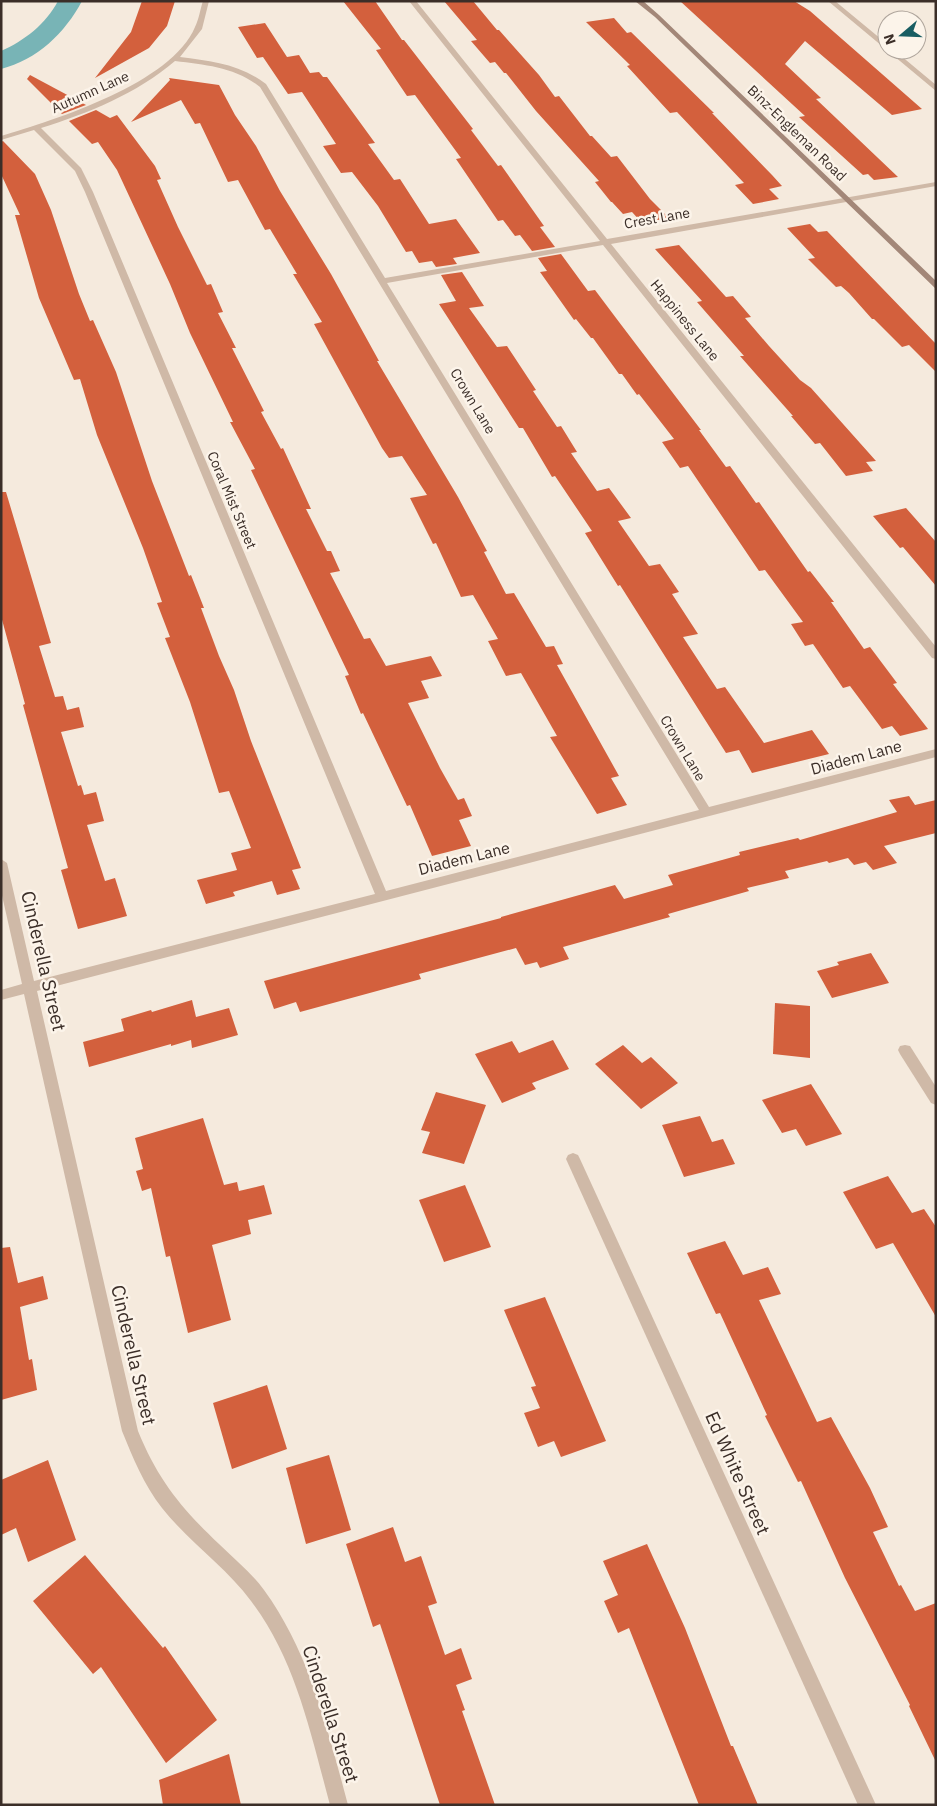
<svg xmlns="http://www.w3.org/2000/svg" width="937" height="1806" font-family="'IBM Plex Sans',sans-serif">
  <style>
    .lines { fill: none; stroke-linecap: round; stroke-linejoin: round }
    .river { fill: #78b4b6; fill-rule: evenodd }
    .building { fill: #d3603d }
    .street { fill: #cfb9a7; fill-rule: evenodd }
    .secondary { fill: #a38778; fill-rule: evenodd }
    .labels { text-anchor: middle; dominant-baseline: central; stroke-width: 5; stroke-linejoin: round; paint-order: stroke }
    .far-street-label { font-size: 14px; fill: #3b2e28; stroke: #fcf4ea }
    .street-label { font-size: 16px; fill: #3b2e28; stroke: #fcf4ea }
    .near-street-label { font-size: 19px; fill: #3b2e28; stroke: #fcf4ea }
  </style>
  <rect width="100%" height="100%" fill="#f5eadd"/>
  <g class="lines">
    <path class="river" d="M 58,1 L 82,1 C 65,33 37,60 1,69 L 1,51 C 24,41 46,24 58,1 Z"/>
  </g>
  <g class="building">
    <path d="M 142,1 L 175,1 L 167,26 L 149,48 L 95,78 L 131,32 Z"/>
    <path d="M 343,1 L 375,1 L 402,40 L 404,40 L 473,129 L 471,130 L 498,166 L 501,165 L 544,226 L 540,227 L 555,247 L 532,251 L 520,235 L 515,236 L 503,220 L 498,221 L 456,159 L 461,158 L 415,95 L 407,96 L 376,50 L 381,49 Z"/>
    <path d="M 444,1 L 473,1 L 497,30 L 499,30 L 539,75 L 555,97 L 559,96 L 590,136 L 592,136 L 611,157 L 617,156 L 650,199 L 669,218 L 642,223 L 632,212 L 623,214 L 612,202 L 611,202 L 595,182 L 599,181 L 536,111 L 506,73 L 504,73 L 495,62 L 490,63 L 471,41 L 477,40 Z"/>
    <path d="M 680,1 L 794,1 L 810,11 L 922,109 L 892,115 L 805,41 L 785,64 L 821,98 L 816,99 L 898,177 L 874,180 L 868,174 L 863,175 L 799,117 L 805,116 Z"/>
    <path d="M 614,18 L 627,33 L 631,32 L 714,113 L 712,113 L 772,175 L 782,186 L 769,189 L 779,199 L 753,204 L 735,185 L 744,183 L 677,112 L 670,113 L 627,66 L 630,65 L 586,22 Z"/>
    <path d="M 265,23 L 287,57 L 299,55 L 310,73 L 319,72 L 323,77 L 327,77 L 375,143 L 368,144 L 394,180 L 400,179 L 429,224 L 456,219 L 480,253 L 453,258 L 457,264 L 436,267 L 432,261 L 419,263 L 412,251 L 406,252 L 378,206 L 352,172 L 341,173 L 323,146 L 336,144 L 302,92 L 288,94 L 263,57 L 257,58 L 238,27 Z"/>
    <path d="M 30,75 L 86,105 L 62,114 L 27,79 Z"/>
    <path d="M 169,78 L 219,85 L 235,115 L 256,146 L 280,191 L 331,274 L 379,361 L 377,361 L 458,497 L 487,551 L 484,552 L 506,594 L 514,593 L 546,647 L 554,646 L 563,664 L 557,665 L 619,776 L 611,778 L 627,805 L 597,814 L 550,737 L 557,736 L 521,673 L 506,676 L 488,641 L 498,639 L 473,595 L 461,597 L 436,543 L 433,544 L 410,498 L 427,495 L 402,456 L 389,458 L 382,448 L 314,324 L 322,322 L 293,274 L 297,274 L 270,229 L 265,230 L 238,180 L 228,182 L 200,123 L 195,124 L 181,100 L 131,122 L 170,80 Z"/>
    <path d="M 96,110 L 110,118 L 117,115 L 155,166 L 161,179 L 157,180 L 178,227 L 207,285 L 211,284 L 223,312 L 218,313 L 236,348 L 232,348 L 264,411 L 261,412 L 281,449 L 283,448 L 311,509 L 306,509 L 327,551 L 331,551 L 340,571 L 330,573 L 364,639 L 370,638 L 386,666 L 431,656 L 442,676 L 421,681 L 429,698 L 408,703 L 440,768 L 458,800 L 464,798 L 472,816 L 459,820 L 471,846 L 432,856 L 410,805 L 407,806 L 363,713 L 361,714 L 345,676 L 349,675 L 251,470 L 255,469 L 230,422 L 233,422 L 190,333 L 170,284 L 117,170 L 98,142 L 92,144 L 69,121 Z"/>
    <path d="M 3,141 L 35,174 L 51,210 L 79,294 L 90,321 L 93,320 L 116,372 L 152,481 L 189,576 L 191,575 L 204,608 L 201,608 L 219,656 L 234,690 L 251,741 L 301,868 L 292,870 L 300,889 L 277,895 L 272,881 L 233,892 L 235,896 L 206,904 L 197,880 L 237,870 L 231,853 L 251,848 L 229,791 L 219,793 L 190,702 L 165,638 L 170,637 L 157,603 L 162,602 L 143,548 L 97,435 L 80,379 L 74,380 L 39,298 L 15,215 L 20,215 L 1,174 L 1,142 Z"/>
    <path d="M 810,224 L 818,232 L 827,231 L 936,344 L 936,372 L 909,345 L 902,347 L 874,319 L 872,319 L 849,293 L 841,286 L 836,287 L 808,259 L 815,258 L 787,228 Z"/>
    <path d="M 679,245 L 726,297 L 733,296 L 751,317 L 745,318 L 769,346 L 800,380 L 811,388 L 876,461 L 866,462 L 873,471 L 846,476 L 820,443 L 815,444 L 791,416 L 793,416 L 740,356 L 744,356 L 697,302 L 702,301 L 655,249 Z"/>
    <path d="M 561,254 L 588,291 L 595,290 L 616,318 L 701,430 L 699,430 L 726,467 L 730,466 L 756,503 L 759,502 L 808,572 L 810,571 L 834,602 L 831,602 L 864,649 L 870,647 L 897,683 L 893,684 L 928,729 L 900,736 L 892,726 L 882,729 L 850,686 L 843,688 L 813,644 L 805,646 L 791,624 L 803,622 L 765,570 L 759,571 L 688,466 L 680,468 L 662,442 L 674,439 L 639,394 L 637,395 L 622,374 L 619,374 L 593,338 L 591,338 L 576,319 L 574,320 L 540,272 L 547,271 L 538,258 Z"/>
    <path d="M 462,272 L 484,306 L 469,308 L 497,347 L 507,346 L 536,390 L 533,391 L 557,427 L 561,426 L 577,452 L 571,453 L 597,491 L 609,488 L 631,518 L 618,521 L 649,566 L 660,564 L 679,592 L 672,594 L 698,634 L 683,637 L 717,689 L 725,687 L 764,743 L 812,730 L 829,754 L 752,773 L 739,750 L 726,753 L 620,585 L 618,586 L 585,533 L 592,531 L 555,476 L 552,477 L 523,428 L 519,428 L 439,304 L 456,301 L 441,275 Z"/>
    <path d="M 1,492 L 6,492 L 51,643 L 39,646 L 55,697 L 63,696 L 67,710 L 79,707 L 84,727 L 61,732 L 78,786 L 81,785 L 84,795 L 96,792 L 104,821 L 87,825 L 105,881 L 115,878 L 127,916 L 78,929 L 61,870 L 68,868 L 23,705 L 25,704 L 1,616 Z"/>
    <path d="M 906,508 L 936,542 L 936,586 L 903,547 L 900,548 L 873,516 Z"/>
    <path d="M 909,796 L 915,805 L 936,800 L 936,833 L 884,846 L 897,863 L 873,870 L 866,862 L 854,865 L 848,858 L 829,863 L 827,861 L 785,871 L 789,878 L 747,888 L 749,891 L 668,914 L 670,917 L 563,947 L 569,959 L 540,968 L 537,962 L 525,965 L 516,948 L 419,974 L 421,979 L 300,1012 L 296,1002 L 274,1009 L 264,981 L 501,918 L 501,917 L 615,885 L 624,899 L 673,885 L 668,875 L 740,855 L 739,852 L 798,838 L 800,840 L 897,812 L 889,800 Z"/>
    <path d="M 871,953 L 889,983 L 832,998 L 817,971 L 839,965 L 837,962 Z"/>
    <path d="M 192,1000 L 196,1017 L 229,1008 L 238,1035 L 192,1048 L 191,1040 L 171,1046 L 171,1044 L 89,1067 L 83,1042 L 124,1031 L 121,1019 L 151,1010 L 152,1012 Z"/>
    <path d="M 775,1003 L 810,1006 L 810,1058 L 773,1054 Z"/>
    <path d="M 553,1040 L 569,1069 L 532,1083 L 536,1089 L 502,1103 L 475,1054 L 512,1041 L 519,1053 Z"/>
    <path d="M 623,1045 L 642,1063 L 651,1057 L 678,1083 L 641,1109 L 595,1064 Z"/>
    <path d="M 811,1084 L 842,1134 L 806,1146 L 796,1129 L 782,1133 L 762,1100 Z"/>
    <path d="M 436,1092 L 486,1105 L 464,1164 L 422,1153 L 430,1132 L 421,1130 Z"/>
    <path d="M 700,1116 L 712,1142 L 723,1139 L 735,1164 L 684,1177 L 662,1125 Z"/>
    <path d="M 203,1118 L 224,1185 L 237,1182 L 239,1191 L 264,1185 L 272,1214 L 248,1220 L 251,1234 L 212,1245 L 231,1320 L 188,1333 L 170,1256 L 166,1257 L 151,1188 L 142,1191 L 136,1171 L 143,1169 L 135,1138 Z"/>
    <path d="M 888,1176 L 912,1213 L 924,1209 L 936,1227 L 936,1317 L 893,1243 L 876,1249 L 843,1192 Z"/>
    <path d="M 465,1185 L 491,1247 L 444,1262 L 419,1200 Z"/>
    <path d="M 725,1241 L 743,1275 L 768,1267 L 781,1294 L 759,1300 L 817,1422 L 831,1417 L 870,1488 L 888,1527 L 873,1532 L 899,1586 L 901,1585 L 915,1611 L 936,1603 L 936,1762 L 909,1706 L 910,1705 L 845,1578 L 801,1481 L 798,1482 L 765,1416 L 767,1415 L 720,1313 L 716,1314 L 687,1253 Z"/>
    <path d="M 10,1247 L 18,1283 L 43,1276 L 48,1299 L 20,1307 L 29,1360 L 32,1359 L 37,1390 L 1,1400 L 1,1248 Z"/>
    <path d="M 545,1297 L 606,1441 L 561,1457 L 554,1441 L 538,1447 L 524,1413 L 540,1408 L 531,1387 L 536,1386 L 504,1310 Z"/>
    <path d="M 267,1385 L 287,1449 L 232,1469 L 213,1403 Z"/>
    <path d="M 329,1455 L 351,1530 L 306,1544 L 286,1468 Z"/>
    <path d="M 48,1460 L 76,1540 L 28,1562 L 16,1528 L 1,1535 L 1,1480 Z"/>
    <path d="M 393,1527 L 405,1562 L 421,1556 L 437,1603 L 428,1606 L 445,1655 L 461,1648 L 472,1679 L 456,1685 L 465,1710 L 462,1711 L 495,1805 L 440,1805 L 380,1624 L 373,1627 L 346,1544 Z"/>
    <path d="M 647,1544 L 685,1628 L 731,1746 L 733,1746 L 758,1805 L 699,1805 L 629,1628 L 618,1633 L 604,1601 L 618,1595 L 603,1561 Z"/>
    <path d="M 85,1555 L 163,1648 L 165,1646 L 217,1720 L 166,1763 L 101,1667 L 93,1674 L 33,1601 Z"/>
    <path d="M 229,1754 L 241,1805 L 163,1805 L 159,1780 Z"/>
  </g>
  <g class="lines">
    <g class="street">
      <path d="M 203,1 L 209,1 L 202,29 L 180,57 C 211,61 240,64 266,84 L 385,278 L 600,241 L 409,1 L 416,1 L 607,239 L 936,182 L 936,186 L 611,244 L 936,647 L 936,659 L 932,658 L 603,245 L 387,283 L 709,807 L 936,749 L 936,757 L 37,991 L 138,1431 C 158,1480 181,1508 219,1544 C 234,1559 252,1573 264,1590 C 310,1653 328,1731 348,1805 L 330,1805 C 311,1735 296,1660 251,1601 C 226,1567 189,1542 162,1508 C 144,1485 133,1458 122,1431 L 24,994 L 1,1000 L 1,990 L 22,984 L 1,891 L 1,859 L 7,863 L 34,981 L 375,894 L 85,192 L 75,171 L 34,130 L 1,140 L 1,136 C 55,120 172,83 195,27 C 199,19 200,10 203,1 ZM 175,61 C 206,65 235,67 260,87 L 699,810 L 386,891 L 93,192 L 81,168 L 41,128 C 89,113 136,94 175,61 Z"/>
      <path d="M 828,1 L 835,1 L 887,44 L 887,50 L 894,50 L 936,85 L 936,91 Z"/>
      <path d="M 905,1045 L 910,1046 L 936,1087 L 936,1105 L 931,1103 L 900,1054 L 898,1050 L 900,1046 Z"/>
      <path d="M 573,1153 L 578,1155 L 580,1159 L 876,1805 L 858,1805 L 566,1159 L 568,1155 Z"/>
    </g>
    <path class="secondary" d="M 635,1 L 643,1 L 659,15 L 936,281 L 936,289 L 655,17 Z"/>
  </g>
  <g class="labels">
    <g class="far-street-label">
      <text transform="translate(90 92) rotate(-24)">Autumn Lane</text>
      <text transform="translate(797 133) rotate(44)">Binz-Engleman Road</text>
      <text transform="translate(657 218) rotate(-10)">Crest Lane</text>
      <text transform="translate(685 320) rotate(51)">Happiness Lane</text>
      <text transform="translate(473 401) rotate(59)">Crown Lane</text>
      <text transform="translate(232 500) rotate(67)">Coral Mist Street</text>
      <text transform="translate(683 748) rotate(59)">Crown Lane</text>
    </g>
    <g class="street-label">
      <text transform="translate(856 757) rotate(-15)">Diadem Lane</text>
      <text transform="translate(464 858) rotate(-14)">Diadem Lane</text>
    </g>
    <g class="near-street-label">
      <text transform="translate(44 961) rotate(77)">Cinderella Street</text>
      <text transform="translate(134 1355) rotate(77)">Cinderella Street</text>
      <text transform="translate(738 1473) rotate(66)">Ed White Street</text>
      <text transform="translate(331 1714) rotate(72)">Cinderella Street</text>
    </g>
  </g>
  <rect width="937" height="1806" fill="none" stroke="#3b2e28" stroke-width="5"/>
  <g transform="translate(902 35) rotate(251)"><circle r="24" fill="#fcf4ea" stroke="#afa59c"/>
  <path d="M0-4L9 19L0 12L-9 19Z" fill="#185d62"/>
  <text y="-8" font-size="14" font-weight="bold" text-anchor="middle" fill="#3b2e28">N</text>
  </g>
</svg>
